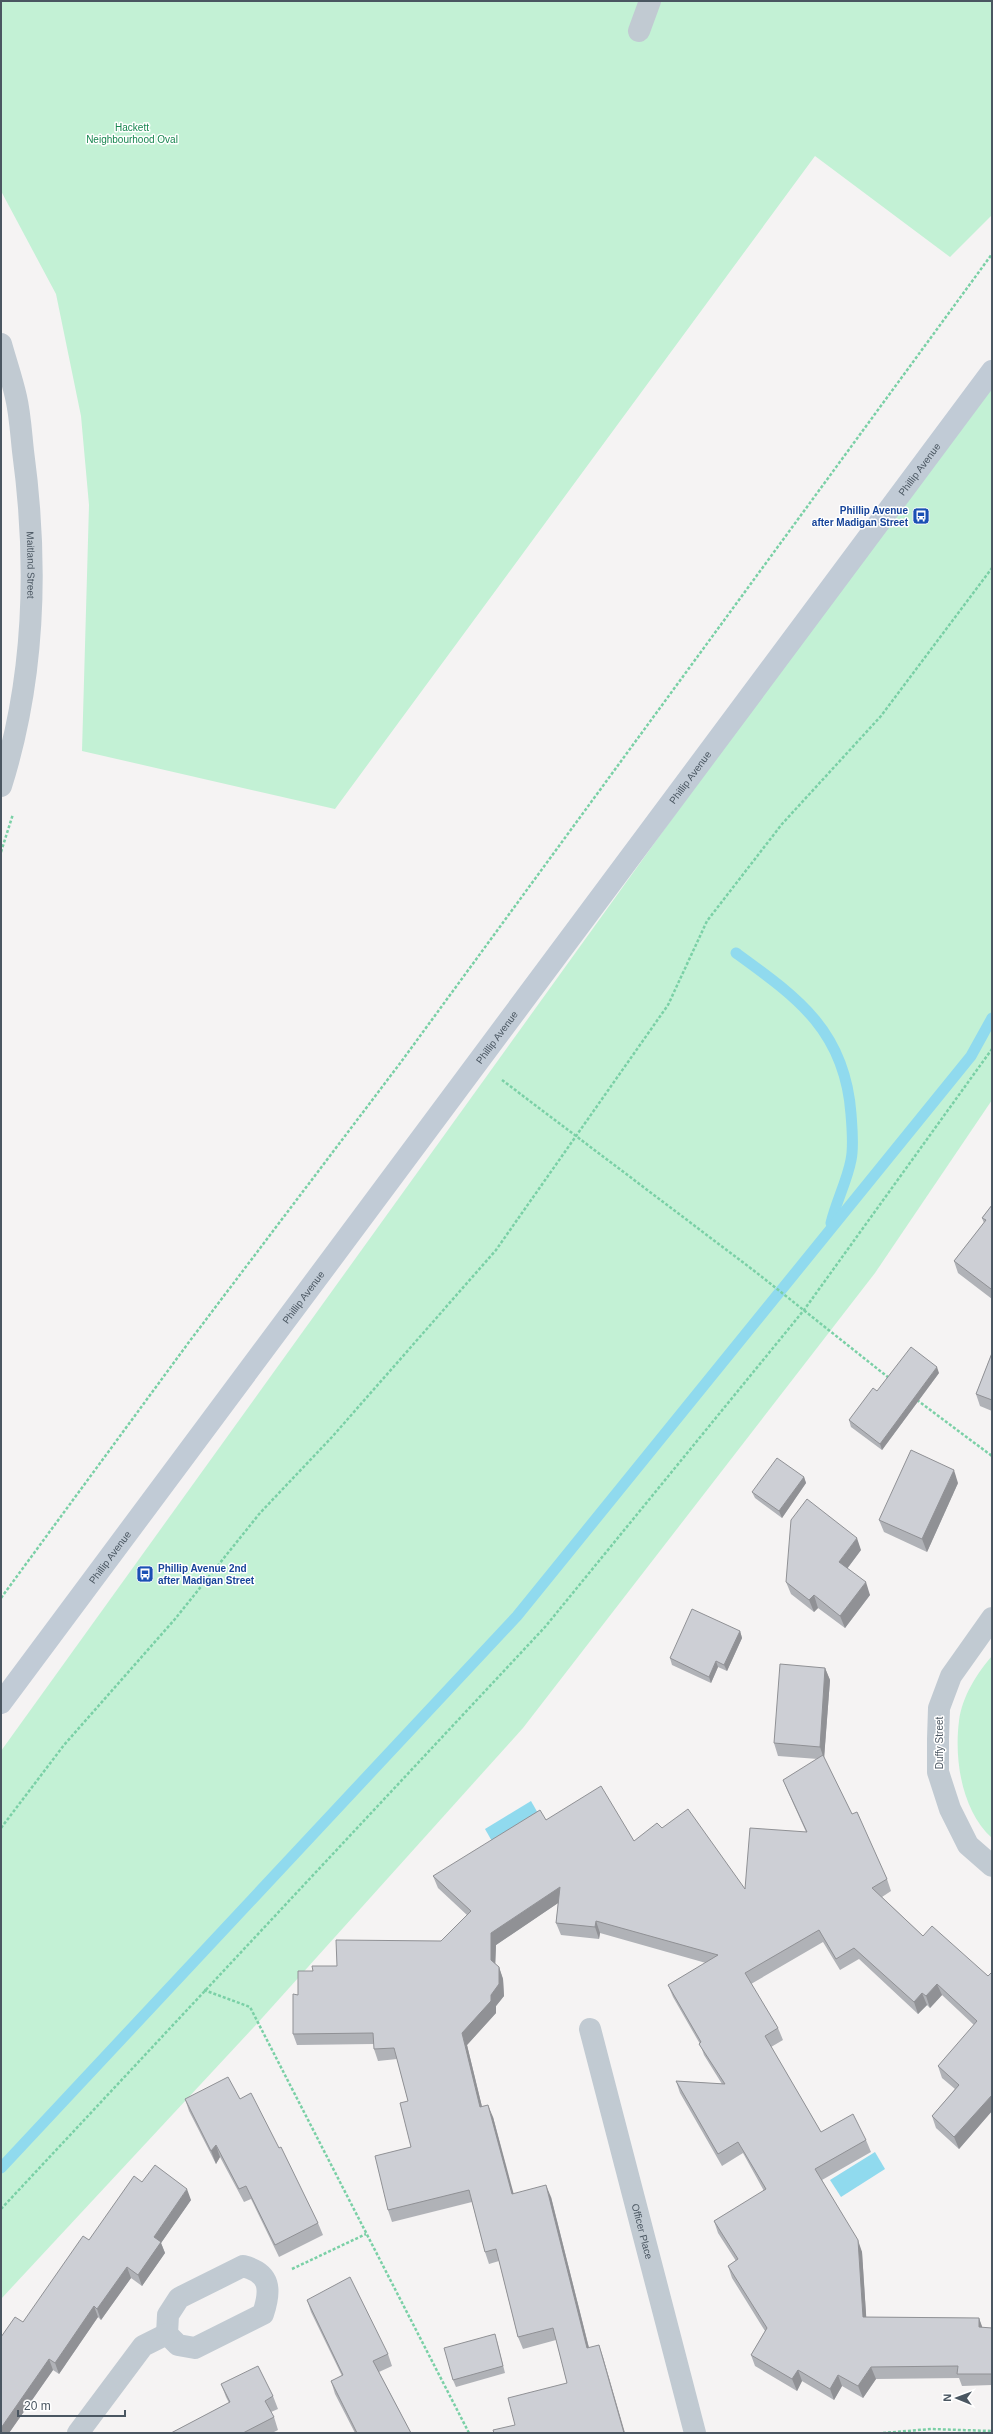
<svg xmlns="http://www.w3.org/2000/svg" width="993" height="2434" font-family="Helvetica,sans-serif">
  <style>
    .green { fill: #c3f1d5 }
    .water { fill: #90daee }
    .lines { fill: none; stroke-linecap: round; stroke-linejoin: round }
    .stream { stroke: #90daee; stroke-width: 11 }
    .path { stroke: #7ad0a6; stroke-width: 2.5; stroke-dasharray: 3 2; stroke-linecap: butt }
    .street { stroke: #c1cad2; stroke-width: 22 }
    .secondary { stroke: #c1cbd6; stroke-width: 22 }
    .wall { fill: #b0b2b7 }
    .shaded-wall { fill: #909195 }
    .building { fill: #cdcfd5; stroke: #909195 }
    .labels { text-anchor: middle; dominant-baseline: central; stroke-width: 3; stroke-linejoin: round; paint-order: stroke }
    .park-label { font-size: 10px; fill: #17864f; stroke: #fff }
    .street-label { font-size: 10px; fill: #4a5661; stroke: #fff }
    .transit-label { font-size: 10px; font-weight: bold; fill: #164399; stroke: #fff; text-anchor: end }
  </style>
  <rect width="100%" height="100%" fill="#f5f3f3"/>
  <g class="green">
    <path d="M 1,1 L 992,1 L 992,215 L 950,257 L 815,156 L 335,809 L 82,751 L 89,505 L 81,416 L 56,294 L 1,191 Z"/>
    <path d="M 992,374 L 992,1100 L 875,1273 L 523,1728 L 253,2028 L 1,2299 L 1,1751 Z"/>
    <path d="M 992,1656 L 992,1838 C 962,1811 954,1760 959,1721 C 962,1697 977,1673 992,1656 Z"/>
  </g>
  <g class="water">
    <path d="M 531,1801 L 539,1815 L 493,1843 L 485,1829 Z"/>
    <path d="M 875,2152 L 885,2169 L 841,2197 L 830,2180 Z"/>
  </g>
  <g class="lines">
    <g class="stream">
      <path d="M 736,953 C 798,998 845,1031 851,1114 C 852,1128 854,1146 851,1160 C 847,1181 836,1202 831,1223"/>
      <path d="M 1,2168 L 517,1616 L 971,1056 L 992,1018"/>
    </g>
    <g class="path">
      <path d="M 1,852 L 13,814"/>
      <path d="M 502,1080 L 757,1273 L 889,1378"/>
      <path d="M 917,1400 L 992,1456"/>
      <path d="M 1,1598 L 189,1342 L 401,1062 L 992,254"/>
      <path d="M 1,1828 L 64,1745 L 175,1619 L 260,1513 L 332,1437 L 496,1250 L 668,1005 L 707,921 L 782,824 L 881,716 L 992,568"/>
      <path d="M 204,1990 L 250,2007 L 469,2433"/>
      <path d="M 1,2209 L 545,1627 L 804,1310 L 992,1049"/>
      <path d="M 292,2269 L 366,2234"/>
      <path d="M 883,2433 L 931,2429 L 992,2431"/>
    </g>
    <g class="street">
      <path d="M 639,31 L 650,1"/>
      <path id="s1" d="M 1,344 C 6,362 12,379 16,397 C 20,414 21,433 23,451 C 38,562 35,678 1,786"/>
      <path d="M 992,1618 L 951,1676 L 939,1708 L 938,1739 L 938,1772 L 950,1809 L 968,1845 L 992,1866"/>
      <path id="s2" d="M 590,2029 L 695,2433"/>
      <path d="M 243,2266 C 271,2273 271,2290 263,2314 L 195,2348 L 178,2345 L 167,2334 L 168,2315 L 179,2298 Z"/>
      <path d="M 78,2433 L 143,2346 L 167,2334"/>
    </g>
    <path class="secondary" id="s3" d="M 1,1703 L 992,371"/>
  </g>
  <g class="wall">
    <path d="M 992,1205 L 992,1299 L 958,1273 L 954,1261 L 984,1223 L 982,1218 Z"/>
    <path d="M 992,1353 L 992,1411 L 980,1406 L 976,1394 Z"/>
    <path d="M 939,1373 L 882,1450 L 851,1427 L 849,1420 L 877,1391 Z"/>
    <path d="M 804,1477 L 806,1483 L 782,1518 L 755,1498 L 752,1492 Z"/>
    <path d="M 958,1483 L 927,1552 L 884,1532 L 879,1520 Z"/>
    <path d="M 861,1550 L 847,1569 L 870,1595 L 845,1628 L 818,1608 L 814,1612 L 791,1594 L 786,1582 Z"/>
    <path d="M 740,1631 L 742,1638 L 727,1671 L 718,1667 L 711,1683 L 672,1665 L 670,1658 Z"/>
    <path d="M 825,1668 L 830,1680 L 824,1758 L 852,1814 L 887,1879 L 891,1891 L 882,1897 L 923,1936 L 988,1976 L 992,1972 L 992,2111 L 959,2149 L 936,2128 L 932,2116 L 955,2089 L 942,2078 L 938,2066 L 974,2025 L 942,1995 L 930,2008 L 927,2005 L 918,2014 L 859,1959 L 840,1970 L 823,1942 L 751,1984 L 778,2028 L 783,2040 L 771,2047 L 821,2132 L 866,2140 L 871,2152 L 822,2180 L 862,2252 L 866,2317 L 979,2318 L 982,2328 L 992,2328 L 992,2385 L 962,2386 L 959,2378 L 876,2379 L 863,2398 L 842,2386 L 834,2400 L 802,2381 L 797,2391 L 755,2366 L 751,2355 L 765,2331 L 732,2278 L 728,2266 L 736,2261 L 718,2233 L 714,2221 L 764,2191 L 743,2153 L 722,2166 L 680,2093 L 676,2081 L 722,2084 L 704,2055 L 700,2044 L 673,1997 L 668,1985 L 706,1963 L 600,1933 L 599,1939 L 561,1935 L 556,1923 L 558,1903 L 496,1945 L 495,1964 L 499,1967 L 503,1979 L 504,1996 L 496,2006 L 496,2013 L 467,2045 L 482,2107 L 493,2117 L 513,2194 L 551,2197 L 589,2348 L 603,2357 L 515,2425 L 567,2383 L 556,2340 L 523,2349 L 518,2337 L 499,2261 L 489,2264 L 485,2252 L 472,2202 L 392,2222 L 388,2210 L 411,2147 L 408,2101 L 397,2059 L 378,2061 L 374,2049 L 374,2044 L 297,2045 L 293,2034 L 298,1995 L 313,1971 L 337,1966 L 441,1941 L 467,1915 L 438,1888 L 433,1876 L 546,1820 L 634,1841 L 662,1828 L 745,1889 L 806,1832 L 788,1792 L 783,1780 L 818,1759 L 778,1756 L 774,1743 Z"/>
    <path d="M 185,2099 L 240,2099 L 279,2148 L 318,2223 L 323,2235 L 279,2257 L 251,2199 L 244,2202 L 220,2157 L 216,2164 L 189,2111 Z"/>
    <path d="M 142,2182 L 191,2200 L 161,2243 L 165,2253 L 142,2286 L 131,2278 L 101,2320 L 98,2317 L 59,2374 L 53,2370 L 9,2433 L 1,2433 L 23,2322 L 89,2240 Z"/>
    <path d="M 307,2300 L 388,2354 L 392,2366 L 379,2372 L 411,2433 L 355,2433 L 335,2394 L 331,2381 L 342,2376 L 311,2312 Z"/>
    <path d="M 497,2341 L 505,2373 L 456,2387 L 453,2380 Z"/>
    <path d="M 221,2384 L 273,2396 L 278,2409 L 271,2412 L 274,2417 L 278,2430 L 272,2433 L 171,2433 L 229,2403 L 226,2397 Z"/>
  </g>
  <g class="shaded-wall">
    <path d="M 937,1367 L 939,1373 L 882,1450 L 880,1444 Z"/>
    <path d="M 954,1470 L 958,1483 L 927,1552 L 922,1539 Z"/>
    <path d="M 804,1477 L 806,1483 L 782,1518 L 779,1511 Z"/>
    <path d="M 857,1538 L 861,1550 L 843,1574 L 839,1562 Z"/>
    <path d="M 866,1582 L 870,1595 L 845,1628 L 840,1616 Z"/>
    <path d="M 814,1595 L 818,1608 L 814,1612 L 809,1600 Z"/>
    <path d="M 740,1631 L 742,1638 L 727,1671 L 724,1665 Z"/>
    <path d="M 716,1661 L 718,1667 L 711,1683 L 709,1677 Z"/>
    <path d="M 825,1668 L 830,1680 L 824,1759 L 820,1747 Z"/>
    <path d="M 560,1887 L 564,1899 L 496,1945 L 495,1972 L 491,1960 L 491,1933 Z"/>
    <path d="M 596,1921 L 600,1933 L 599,1939 L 595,1927 Z"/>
    <path d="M 499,1967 L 503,1979 L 504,1996 L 496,2006 L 496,2013 L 467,2045 L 485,2119 L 480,2107 L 462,2033 L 491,1995 Z"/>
    <path d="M 937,1984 L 942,1995 L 930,2008 L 926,1996 Z"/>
    <path d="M 922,1993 L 927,2005 L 918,2014 L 914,2002 Z"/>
    <path d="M 992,2095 L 992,2111 L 959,2149 L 954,2137 Z"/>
    <path d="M 488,2105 L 493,2117 L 517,2206 L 512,2194 Z"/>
    <path d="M 216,2145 L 220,2157 L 216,2164 L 211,2151 Z"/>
    <path d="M 546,2185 L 551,2197 L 592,2360 L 587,2348 Z"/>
    <path d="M 187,2189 L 191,2200 L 161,2243 L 165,2253 L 142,2286 L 138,2275 L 154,2237 Z"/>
    <path d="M 858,2240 L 862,2252 L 867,2328 L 863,2317 Z"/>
    <path d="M 127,2267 L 131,2278 L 101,2320 L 97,2309 Z"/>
    <path d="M 94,2306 L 98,2317 L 59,2374 L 55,2363 Z"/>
    <path d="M 979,2318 L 983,2329 L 979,2327 Z"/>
    <path d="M 599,2345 L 603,2357 L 625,2433 L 624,2433 Z"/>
    <path d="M 49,2359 L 53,2370 L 9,2433 L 1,2433 L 1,2428 Z"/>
    <path d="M 871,2367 L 876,2379 L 863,2398 L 858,2386 Z"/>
    <path d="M 798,2370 L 802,2381 L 797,2391 L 792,2379 Z"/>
    <path d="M 838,2375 L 842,2386 L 834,2400 L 830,2389 Z"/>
  </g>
  <g class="building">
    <path d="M 992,1205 L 992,1287 L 991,1289 L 954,1261 L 986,1220 L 982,1218 Z"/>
    <path d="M 911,1347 L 937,1367 L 880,1444 L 849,1420 L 873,1388 L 877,1391 Z"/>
    <path d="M 992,1353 L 992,1400 L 976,1394 Z"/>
    <path d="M 911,1450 L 954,1470 L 922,1539 L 879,1520 Z"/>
    <path d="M 777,1458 L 804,1477 L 779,1511 L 752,1492 Z"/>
    <path d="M 807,1499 L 857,1538 L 839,1562 L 866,1582 L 840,1616 L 814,1595 L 809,1600 L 786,1582 L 791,1520 Z"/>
    <path d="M 692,1609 L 740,1631 L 724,1665 L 716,1661 L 709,1677 L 670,1658 Z"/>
    <path d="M 780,1664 L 825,1668 L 820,1747 L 774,1743 Z"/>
    <path d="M 823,1755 L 852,1814 L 857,1812 L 887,1879 L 872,1888 L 923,1936 L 932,1926 L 988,1976 L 992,1972 L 992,2095 L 954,2137 L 932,2116 L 959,2085 L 938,2066 L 977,2021 L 937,1984 L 926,1996 L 922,1993 L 914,2002 L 854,1948 L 836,1959 L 819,1930 L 745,1973 L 778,2028 L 765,2036 L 821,2132 L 853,2114 L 866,2140 L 815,2169 L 858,2240 L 863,2317 L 979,2318 L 979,2327 L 992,2328 L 992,2374 L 957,2374 L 958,2366 L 871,2367 L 858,2386 L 838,2375 L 830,2389 L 798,2370 L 792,2379 L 751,2355 L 767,2328 L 728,2266 L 738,2259 L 714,2221 L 766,2189 L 738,2142 L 718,2154 L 676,2081 L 725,2084 L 699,2044 L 701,2042 L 668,1985 L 718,1955 L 596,1921 L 595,1927 L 556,1923 L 560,1887 L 491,1933 L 491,1960 L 499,1967 L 499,1984 L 491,1995 L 491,2001 L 462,2033 L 480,2107 L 488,2105 L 512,2194 L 546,2185 L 587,2348 L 599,2345 L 624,2433 L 494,2433 L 493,2430 L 515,2425 L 508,2398 L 567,2383 L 553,2328 L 518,2337 L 496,2249 L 485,2252 L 469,2190 L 388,2210 L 375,2156 L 411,2147 L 400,2103 L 408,2101 L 394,2048 L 374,2049 L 373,2033 L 293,2034 L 293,1994 L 298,1995 L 298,1971 L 313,1971 L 312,1966 L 337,1966 L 336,1940 L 441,1941 L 471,1911 L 433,1876 L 540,1810 L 546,1820 L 601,1786 L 634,1841 L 657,1823 L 662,1828 L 688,1809 L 745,1889 L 750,1828 L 807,1832 L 783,1780 Z"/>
    <path d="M 228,2077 L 240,2099 L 251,2093 L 279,2148 L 281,2147 L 318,2223 L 275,2245 L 246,2186 L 239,2189 L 216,2145 L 211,2151 L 185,2099 Z"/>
    <path d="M 155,2165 L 187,2189 L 154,2237 L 161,2242 L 138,2275 L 127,2267 L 97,2309 L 94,2306 L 55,2363 L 49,2359 L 1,2428 L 1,2337 L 15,2317 L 23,2322 L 83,2236 L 89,2240 L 134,2176 L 142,2182 Z"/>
    <path d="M 350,2277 L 388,2354 L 373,2361 L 411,2433 L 357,2433 L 331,2381 L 343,2375 L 307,2300 Z"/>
    <path d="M 495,2334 L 503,2366 L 453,2380 L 444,2348 Z"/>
    <path d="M 258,2366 L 273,2396 L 265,2401 L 274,2417 L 243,2433 L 171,2433 L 230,2402 L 221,2384 Z"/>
  </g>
  <defs>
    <g id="bus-square" transform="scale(0.9)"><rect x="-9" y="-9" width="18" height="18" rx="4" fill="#1a4fb4" stroke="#fff"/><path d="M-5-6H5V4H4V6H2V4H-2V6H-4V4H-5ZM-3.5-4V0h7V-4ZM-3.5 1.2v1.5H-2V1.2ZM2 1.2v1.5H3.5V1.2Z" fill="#fff"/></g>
  </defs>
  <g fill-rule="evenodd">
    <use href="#bus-square" x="921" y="516"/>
    <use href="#bus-square" x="145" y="1574"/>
  </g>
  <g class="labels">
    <g class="park-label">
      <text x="132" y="127">Hackett<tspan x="132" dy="12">Neighbourhood Oval</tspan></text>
    </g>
    <g class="street-label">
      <text stroke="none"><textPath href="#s3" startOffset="1538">Phillip Avenue</textPath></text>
      <text stroke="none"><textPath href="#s1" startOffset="224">Maitland Street</textPath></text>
      <text stroke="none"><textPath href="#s3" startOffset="1154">Phillip Avenue</textPath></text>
      <text stroke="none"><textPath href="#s3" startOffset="830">Phillip Avenue</textPath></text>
      <text stroke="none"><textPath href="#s3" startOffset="506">Phillip Avenue</textPath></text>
      <text stroke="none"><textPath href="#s3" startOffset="182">Phillip Avenue</textPath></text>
      <text transform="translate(939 1743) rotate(-90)">Duffy Street</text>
      <text stroke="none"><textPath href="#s2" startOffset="209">Officer Place</textPath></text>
    </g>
    <g class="transit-label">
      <text x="908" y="510">Phillip Avenue<tspan x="908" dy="12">after Madigan Street</tspan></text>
      <text x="158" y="1568" text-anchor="start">Phillip Avenue 2nd<tspan x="158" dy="12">after Madigan Street</tspan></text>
    </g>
  </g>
  <rect width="993" height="2434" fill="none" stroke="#4a5661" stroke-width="4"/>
  <g transform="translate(957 2398) rotate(271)" stroke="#ffffff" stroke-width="3" paint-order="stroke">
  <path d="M0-3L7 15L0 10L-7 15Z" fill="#4a5661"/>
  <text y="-6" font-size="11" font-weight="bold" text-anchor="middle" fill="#4a5661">N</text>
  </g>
  <path d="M18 2410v6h107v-6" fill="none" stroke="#4a5661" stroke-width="2"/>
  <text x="24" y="2410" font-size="12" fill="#4a5661" stroke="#ffffff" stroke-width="3" paint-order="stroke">20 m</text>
</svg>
